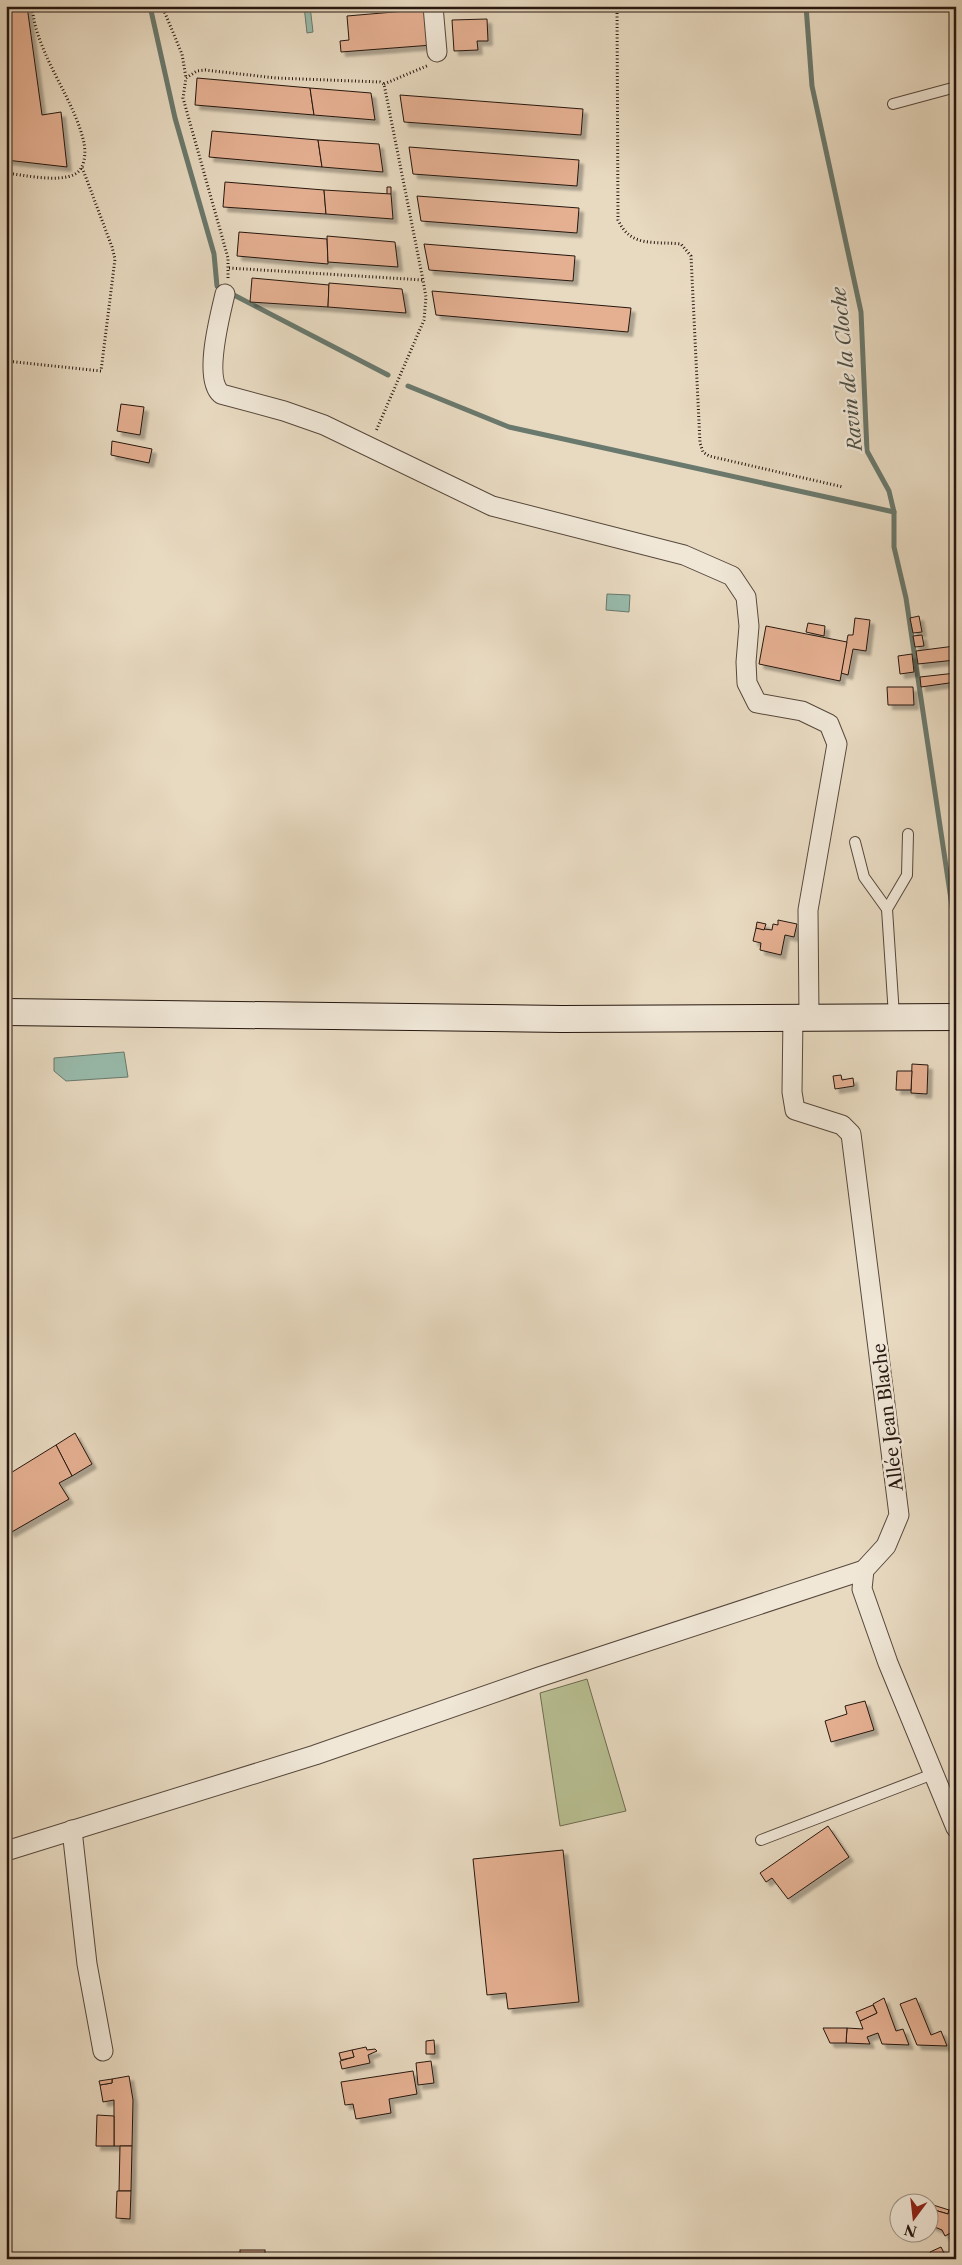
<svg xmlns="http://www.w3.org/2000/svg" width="962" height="2265" font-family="'Libre Caslon Text',serif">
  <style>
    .green { fill: #b7bf92; stroke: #6e6b50 }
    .water { fill: #98bbac; stroke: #6a796d }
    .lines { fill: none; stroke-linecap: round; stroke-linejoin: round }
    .stream { stroke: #6a796d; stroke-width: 5 }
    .building { fill: #e5b092; stroke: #26170f; filter: url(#shadow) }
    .service-casing { stroke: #56483c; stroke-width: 12 }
    .minor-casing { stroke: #56483c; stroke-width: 21 }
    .secondary-casing { stroke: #26170f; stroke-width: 28 }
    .path { stroke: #26170f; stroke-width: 3; stroke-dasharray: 1 2.5; stroke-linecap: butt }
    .service { stroke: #f0e7d7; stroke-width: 10 }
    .minor { stroke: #f0e7d7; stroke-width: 19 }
    .secondary { stroke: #f0e7d7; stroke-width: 26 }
    .labels { text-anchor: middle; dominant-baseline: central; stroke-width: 5; stroke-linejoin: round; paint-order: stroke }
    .street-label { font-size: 18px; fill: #26170f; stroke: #f0e7d7 }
    .water-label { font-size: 19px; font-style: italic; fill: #4e5046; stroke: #f0e7d7 }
  </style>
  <defs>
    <filter id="shadow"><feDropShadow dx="4.5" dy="4.5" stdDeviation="1" flood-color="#0004"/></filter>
  </defs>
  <rect width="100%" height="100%" fill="#e8dac1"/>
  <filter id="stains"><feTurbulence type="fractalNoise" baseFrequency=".004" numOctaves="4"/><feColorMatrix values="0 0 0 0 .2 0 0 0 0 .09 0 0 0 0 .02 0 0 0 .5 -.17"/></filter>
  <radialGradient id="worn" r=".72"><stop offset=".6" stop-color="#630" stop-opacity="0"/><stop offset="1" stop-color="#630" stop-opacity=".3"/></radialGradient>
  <path class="green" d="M 587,1679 L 626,1811 L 560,1826 L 540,1693 Z"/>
  <g class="water">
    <path d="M 304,6 L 310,6 L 313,32 L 307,33 Z"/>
    <path d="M 607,594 L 630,595 L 629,612 L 606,610 Z"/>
    <path d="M 124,1052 L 128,1077 L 66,1081 L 54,1071 L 54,1058 Z"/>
  </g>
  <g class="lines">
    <g class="stream">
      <path d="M 150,6 L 175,118 L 214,254 L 217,286"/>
      <path d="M 806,6 L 812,86 L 861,312 L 867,451 L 889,491 L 894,512 L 894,547 L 906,598 L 956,933"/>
      <path d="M 230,293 L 388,375"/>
      <path d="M 408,386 L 509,427 L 894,512"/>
    </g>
  </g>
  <g class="building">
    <path d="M 6,6 L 27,6 L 42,115 L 61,112 L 67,167 L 6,160 Z"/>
    <path d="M 429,9 L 432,45 L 341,52 L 340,41 L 349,40 L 347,16 Z"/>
    <path d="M 487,19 L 488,41 L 477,41 L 478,50 L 454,51 L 452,20 Z"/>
    <path d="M 197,78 L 310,88 L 314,115 L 195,105 Z"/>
    <path d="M 310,88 L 371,93 L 375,120 L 314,115 Z"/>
    <path d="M 400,95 L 583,109 L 581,135 L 404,122 Z"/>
    <path d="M 212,131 L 318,140 L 322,167 L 209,157 Z"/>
    <path d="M 318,140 L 379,144 L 383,172 L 322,167 Z"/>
    <path d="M 409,147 L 579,160 L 577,186 L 413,174 Z"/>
    <path d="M 225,182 L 324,190 L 326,214 L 223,207 Z"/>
    <path d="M 387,187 L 391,187 L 391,194 L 387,195 Z"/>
    <path d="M 324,190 L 391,194 L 393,219 L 326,214 Z"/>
    <path d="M 417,196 L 579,208 L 577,233 L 421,221 Z"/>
    <path d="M 239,232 L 327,239 L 328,264 L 237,256 Z"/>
    <path d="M 327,236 L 395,242 L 398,267 L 328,262 Z"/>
    <path d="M 424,244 L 575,256 L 573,281 L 429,270 Z"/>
    <path d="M 252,278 L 329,285 L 328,307 L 250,302 Z"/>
    <path d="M 329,283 L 402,289 L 406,313 L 328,307 Z"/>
    <path d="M 432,291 L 631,308 L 628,332 L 436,315 Z"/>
    <path d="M 121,404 L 144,407 L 140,435 L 117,431 Z"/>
    <path d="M 112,441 L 152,449 L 149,463 L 111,455 Z"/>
    <path d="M 919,616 L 922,632 L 913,633 L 910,618 Z"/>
    <path d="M 855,618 L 870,620 L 866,651 L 853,649 L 848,675 L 841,673 L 848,635 L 853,635 Z"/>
    <path d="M 808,623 L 825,626 L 824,636 L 806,632 Z"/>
    <path d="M 766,626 L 847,642 L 840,681 L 759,664 Z"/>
    <path d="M 922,635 L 924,646 L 915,647 L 913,636 Z"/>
    <path d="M 955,646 L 955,660 L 918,664 L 916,651 Z"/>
    <path d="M 912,654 L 914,672 L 900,674 L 898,656 Z"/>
    <path d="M 956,673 L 956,682 L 921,687 L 920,677 Z"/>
    <path d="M 887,687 L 913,687 L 914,705 L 888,705 Z"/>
    <path d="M 778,920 L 797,924 L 794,937 L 785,935 L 781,955 L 760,950 L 761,943 L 753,941 L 756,928 L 772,930 L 773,924 L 778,925 Z"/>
    <path d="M 757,922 L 766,924 L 764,930 L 756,928 Z"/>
    <path d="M 912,1064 L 928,1065 L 927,1094 L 911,1093 Z"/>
    <path d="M 897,1071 L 912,1071 L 911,1090 L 896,1090 Z"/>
    <path d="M 841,1075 L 842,1080 L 853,1078 L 854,1086 L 835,1089 L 833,1076 Z"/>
    <path d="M 75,1433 L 92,1464 L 72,1476 L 56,1445 Z"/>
    <path d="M 56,1445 L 72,1476 L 59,1483 L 69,1499 L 10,1533 L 6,1526 L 6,1513 L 9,1511 L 6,1506 L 6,1469 L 9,1474 Z"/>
    <path d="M 865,1701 L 874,1730 L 831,1742 L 825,1721 L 847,1714 L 845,1706 Z"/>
    <path d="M 828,1826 L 849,1857 L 788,1899 L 772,1878 L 766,1882 L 760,1873 Z"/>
    <path d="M 563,1850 L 579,2002 L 508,2009 L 506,1993 L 487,1995 L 473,1859 Z"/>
    <path d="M 884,1998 L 896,2031 L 903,2029 L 909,2045 L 882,2044 L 878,2033 L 867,2037 L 870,2044 L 846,2043 L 847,2028 L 863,2029 L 860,2021 L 877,2013 L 873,2004 Z"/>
    <path d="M 916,1998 L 931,2035 L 941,2031 L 947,2046 L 917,2045 L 900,2004 Z"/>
    <path d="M 873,2005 L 877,2013 L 860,2021 L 856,2012 Z"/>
    <path d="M 823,2028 L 847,2028 L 846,2043 L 830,2043 Z"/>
    <path d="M 434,2040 L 435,2054 L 426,2054 L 426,2041 Z"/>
    <path d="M 366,2047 L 367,2050 L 375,2049 L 377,2051 L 368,2055 L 370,2063 L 342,2069 L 340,2061 L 354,2057 L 352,2050 Z"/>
    <path d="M 352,2050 L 354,2057 L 341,2060 L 339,2053 Z"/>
    <path d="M 431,2061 L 434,2083 L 418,2085 L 416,2063 Z"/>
    <path d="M 413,2071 L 417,2094 L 389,2099 L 391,2113 L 356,2119 L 353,2104 L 345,2105 L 341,2082 Z"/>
    <path d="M 129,2076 L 133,2100 L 132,2146 L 114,2146 L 114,2100 L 103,2102 L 100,2085 L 112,2083 L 112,2079 Z"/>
    <path d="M 112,2079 L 112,2083 L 100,2085 L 99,2081 Z"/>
    <path d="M 97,2115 L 114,2116 L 114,2146 L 96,2146 Z"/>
    <path d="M 120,2146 L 132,2146 L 131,2191 L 119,2191 Z"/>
    <path d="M 117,2191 L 131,2191 L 130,2219 L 116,2218 Z"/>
    <path d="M 930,2204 L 949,2210 L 948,2214 L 931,2209 Z"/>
    <path d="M 930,2206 L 931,2209 L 948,2214 L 949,2210 L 956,2207 L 956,2230 L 945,2236 L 942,2230 L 930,2225 Z"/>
    <path d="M 941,2247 L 947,2259 L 933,2259 L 930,2252 Z"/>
    <rect x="240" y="2250" width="25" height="9"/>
  </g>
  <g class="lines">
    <g class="service-casing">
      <g id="service">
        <path d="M 893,104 L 956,87"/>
        <path d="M 855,842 L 864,877 L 887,909"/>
        <path d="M 894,1016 L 887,909 L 907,875 L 908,834"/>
        <path d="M 761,1840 L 933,1774"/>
      </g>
    </g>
    <g class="minor-casing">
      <g id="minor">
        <path d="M 433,6 L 437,52"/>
        <path d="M 225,294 C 220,316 203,378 221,394 L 284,411 L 324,425 L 492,506 L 684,555 L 732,576 L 746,597 L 749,626 L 746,662 L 747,683 L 757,703 L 802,711 L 829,724 L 837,744 L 808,910 L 809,1016"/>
        <path d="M 793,1016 L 792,1092 L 795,1110 L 842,1125 L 851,1134 L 899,1515 L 886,1546 L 864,1570 L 862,1589 L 888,1663 L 956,1828"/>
        <path d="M 72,1830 L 87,1964 L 103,2051"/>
        <path d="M 6,1851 L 315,1755 L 539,1677 L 864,1570"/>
      </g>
    </g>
    <g class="secondary-casing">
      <path id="secondary" d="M 6,1012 L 562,1019 L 956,1017"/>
    </g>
    <g class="path">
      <path d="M 162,6 L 182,54 L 186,78"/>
      <path d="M 617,6 L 618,220 C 631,248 654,241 681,244 L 691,256 L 700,443 L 703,452 L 709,456 L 843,487"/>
      <path d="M 384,84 L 429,65"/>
      <path d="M 6,173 C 24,175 59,183 75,174 C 85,169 86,153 84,143 C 74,97 36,55 32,6"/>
      <path d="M 229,268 L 423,280"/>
      <path d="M 228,278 L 228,258 L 183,98 L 186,78 L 197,71 L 205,70 L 276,78 L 380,82 L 384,84 L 423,280 L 426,297 L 424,320 L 376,431"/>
      <path d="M 6,361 L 101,371 L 115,259 L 112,247 L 82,167"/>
    </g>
    <use href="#service" class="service"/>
    <use href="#minor" class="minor"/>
    <use href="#secondary" class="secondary"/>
  </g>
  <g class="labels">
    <g class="street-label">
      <text transform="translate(888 1417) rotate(-97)">Allée Jean Blache</text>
    </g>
    <g class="water-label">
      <text transform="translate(847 369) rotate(-96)">Ravin de la Cloche</text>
    </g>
  </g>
  <rect width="962" height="2265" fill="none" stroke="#e8dac1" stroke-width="25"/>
  <rect x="8" y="8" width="947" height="2250" fill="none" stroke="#26170f" stroke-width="2.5"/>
  <rect x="12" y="12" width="937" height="2240" fill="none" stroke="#26170f"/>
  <g transform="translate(914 2218) rotate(195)"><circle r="24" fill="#f0e7d7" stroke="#9f9487"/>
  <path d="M0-4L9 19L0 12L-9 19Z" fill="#8f2418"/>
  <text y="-8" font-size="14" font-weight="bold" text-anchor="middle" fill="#26170f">N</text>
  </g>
  <rect width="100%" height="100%" filter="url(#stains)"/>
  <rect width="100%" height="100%" fill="url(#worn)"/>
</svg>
